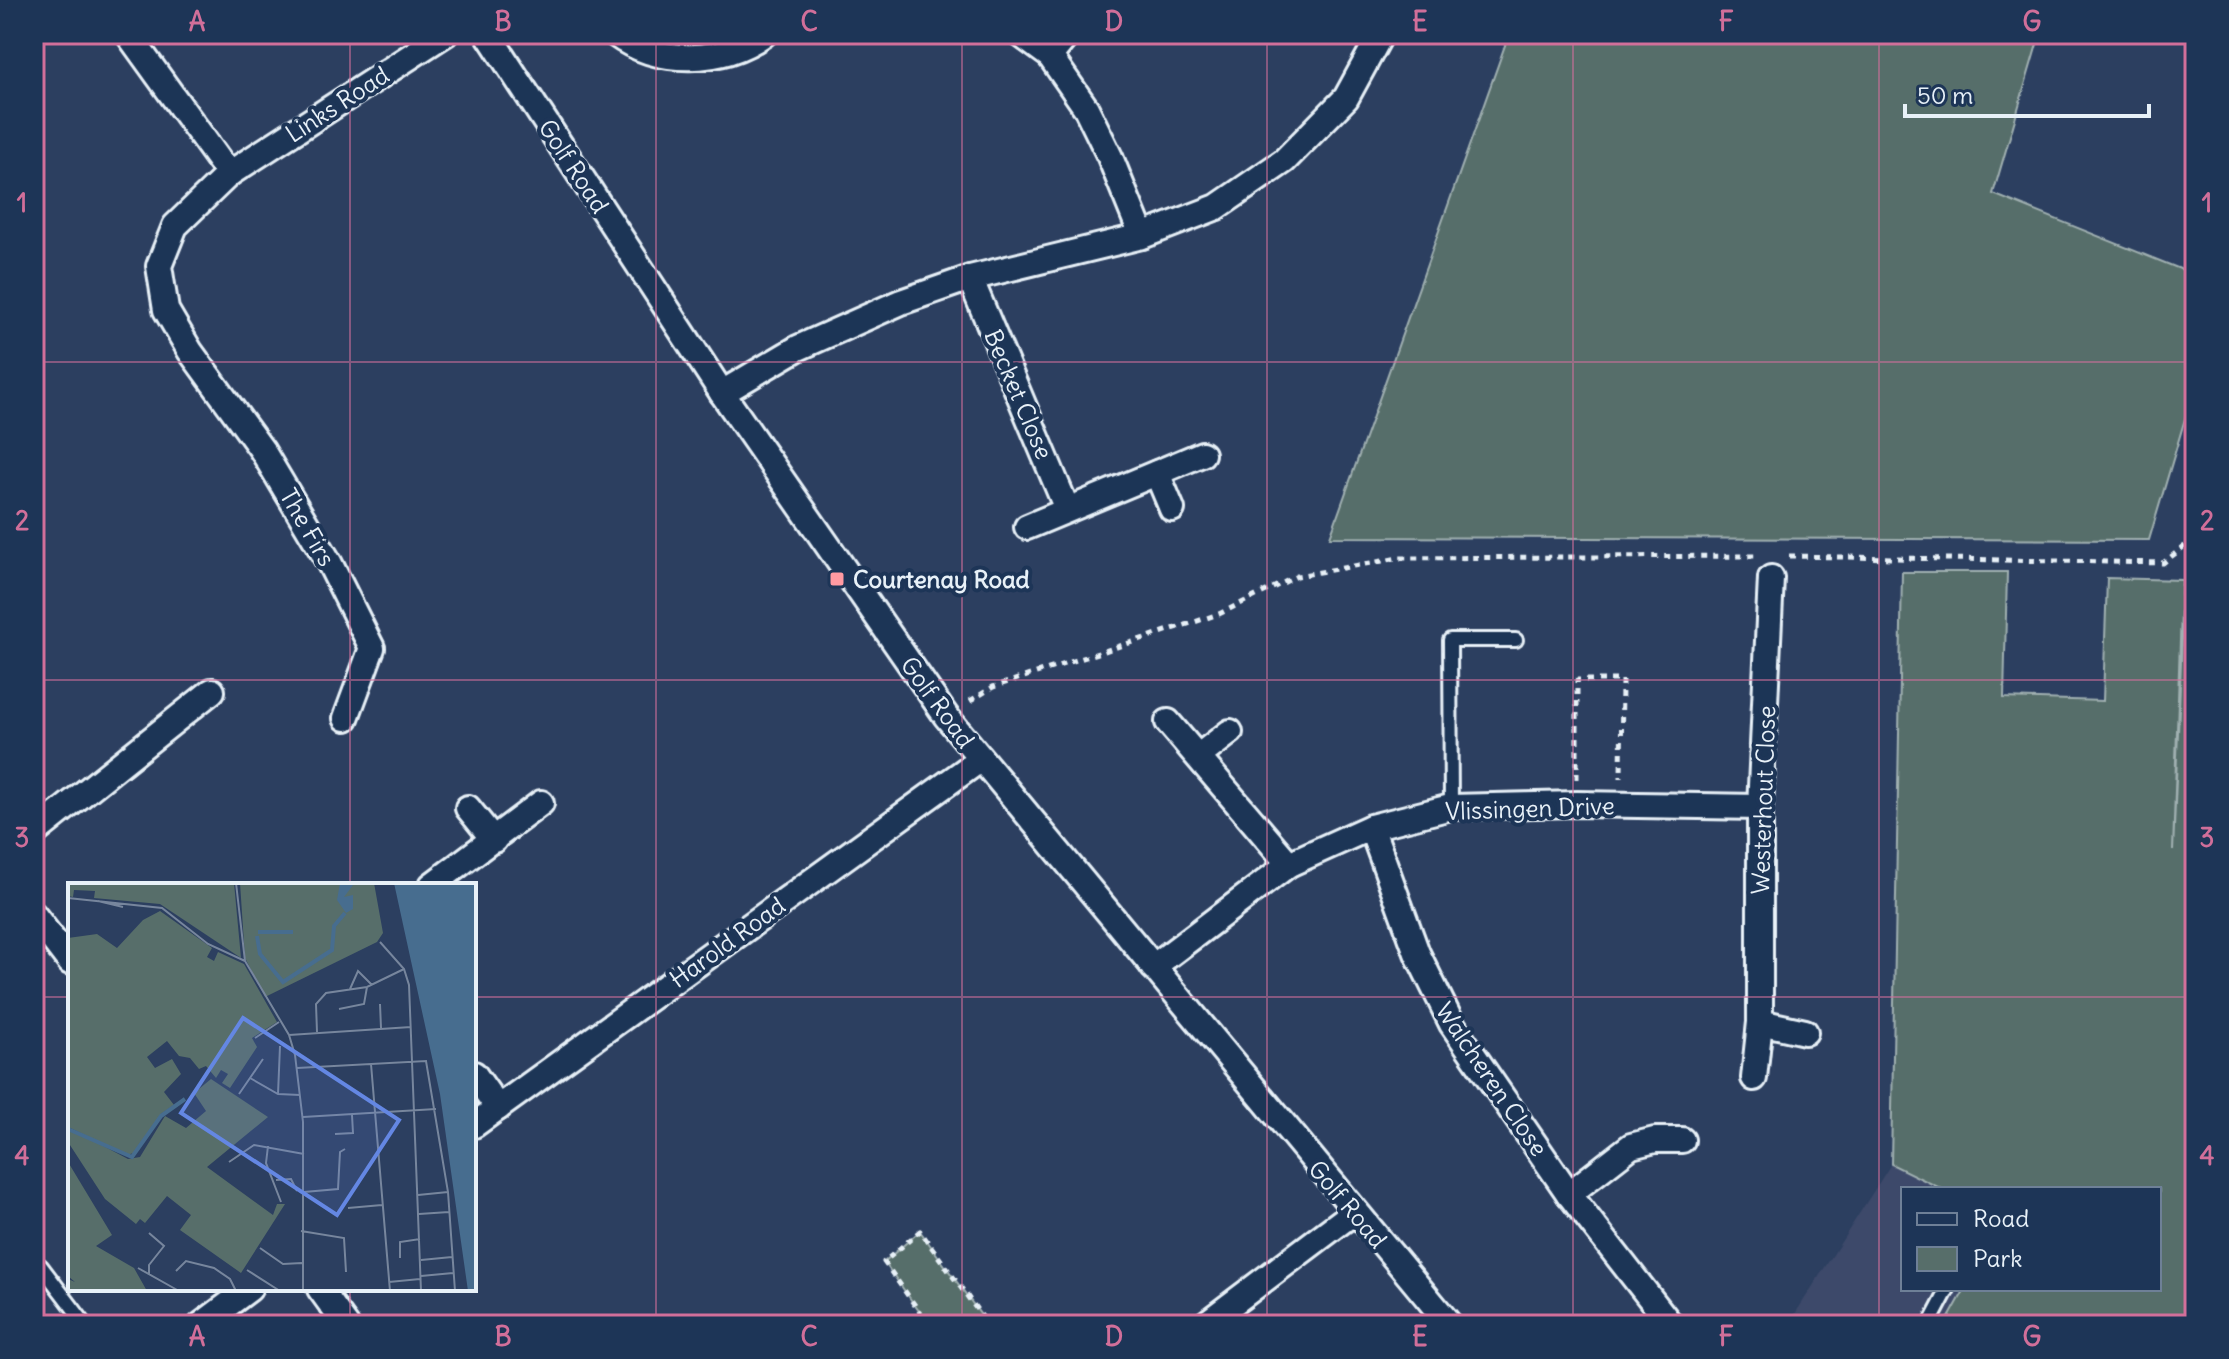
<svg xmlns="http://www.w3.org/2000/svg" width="2229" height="1359" font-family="Delius,sans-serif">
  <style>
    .built { fill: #3e4a6a }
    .green { fill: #576e6a; stroke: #a0b0b1; stroke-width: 2 }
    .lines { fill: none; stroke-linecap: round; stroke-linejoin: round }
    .lane-casing { stroke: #e8f1f8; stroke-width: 18 }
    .street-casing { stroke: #e8f1f8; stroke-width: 30 }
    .path { stroke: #e8f1f8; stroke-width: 5; stroke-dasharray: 6 6; stroke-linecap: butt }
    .lane { stroke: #1d3557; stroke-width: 12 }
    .street { stroke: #1d3557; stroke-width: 24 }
    .grid { fill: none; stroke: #d16f9a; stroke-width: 2; stroke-opacity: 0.55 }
    .poi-dot { fill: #ff9aa2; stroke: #1d3557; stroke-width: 3 }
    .labels { text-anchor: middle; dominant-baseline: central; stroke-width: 8; stroke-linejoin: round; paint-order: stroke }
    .street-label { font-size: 24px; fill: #e8f1f8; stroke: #1d3557 }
    .poi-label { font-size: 24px; font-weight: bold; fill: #e8f1f8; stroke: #1d3557; text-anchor: start }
    .inset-river { fill: none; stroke: #476d8f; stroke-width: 4 }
    .inset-road { fill: none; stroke: #77869d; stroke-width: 2 }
    .view { fill: #6487e3; fill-opacity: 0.15; stroke: #6487e3; stroke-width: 4 }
    .inset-edge { fill: none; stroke: #e8f1f8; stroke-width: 4 }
    .neatline { fill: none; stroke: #d16f9a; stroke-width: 3 }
    .grid-label { font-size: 26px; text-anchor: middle; font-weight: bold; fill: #d16f9a }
  </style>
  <rect width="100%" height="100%" fill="#2c3f60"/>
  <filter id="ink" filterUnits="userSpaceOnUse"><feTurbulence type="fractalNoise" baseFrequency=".0125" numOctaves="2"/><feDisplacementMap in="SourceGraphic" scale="16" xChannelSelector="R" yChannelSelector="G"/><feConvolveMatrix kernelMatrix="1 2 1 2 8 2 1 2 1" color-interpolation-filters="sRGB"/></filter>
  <g filter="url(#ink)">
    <path class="built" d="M 1891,1164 L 1942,1189 L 1903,1189 L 1903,1289 L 1965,1289 L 1945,1325 L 1788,1325 Z"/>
    <g class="green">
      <path d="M 1509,34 L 2040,34 L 1993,194 L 2195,275 L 2195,385 L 2149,540 L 1330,537 Z"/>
      <path d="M 1902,572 L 2007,572 L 2004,698 L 2103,701 L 2107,578 L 2182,580 L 2173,851 L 2183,614 L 2195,618 L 2195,1325 L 1945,1325 L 1965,1289 L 2159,1289 L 2159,1189 L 1942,1189 L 1891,1164 Z"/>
      <path d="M 920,1231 L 988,1325 L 929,1325 L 884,1262 Z"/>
    </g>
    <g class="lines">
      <g class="lane-casing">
        <g id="lane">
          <path d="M 1451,807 L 1450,640 L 1516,640"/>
          <path d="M 41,1266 L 86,1325"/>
          <path d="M 1929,1325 L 1948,1289"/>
        </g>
      </g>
      <g class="street-casing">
        <g id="street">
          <path d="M 128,34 L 229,174"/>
          <path d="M 488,34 L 722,393 L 946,716 L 1450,1325"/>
          <path d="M 615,34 C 658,66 722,64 764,34"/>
          <path d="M 1020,34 L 1050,56 L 1086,108 L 1110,157 L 1142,236"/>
          <path d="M 1050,56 L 1068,34"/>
          <path d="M 970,278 L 1067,509"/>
          <path d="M 722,393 L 798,348 L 901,302 L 970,278 L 1142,236 L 1217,207 L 1284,161 L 1346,98 L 1381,34"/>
          <path d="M 1157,473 L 1172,509"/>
          <path d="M 1027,527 L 1202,454"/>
          <path d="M 346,718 L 372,648 L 330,564 L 262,450 L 190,351 L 166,310 L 159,266 L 175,226 L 229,174 L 445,34"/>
          <path d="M 1168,722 L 1289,864"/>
          <path d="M 1199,756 L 1230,732"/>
          <path d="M 468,808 L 494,840"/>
          <path d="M 1371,827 L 1417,953 L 1452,1024 L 1569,1194 L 1671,1325"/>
          <path d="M 34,833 L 212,691"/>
          <path d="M 432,885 L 541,803"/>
          <path d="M 34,915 L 70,962"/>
          <path d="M 1153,967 L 1289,864 L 1371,827 L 1451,807 L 1577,804 L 1760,807"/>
          <path d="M 1760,1022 L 1805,1032"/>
          <path d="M 474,1074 L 498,1108"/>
          <path d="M 1754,1078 L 1760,1022 L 1760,807 L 1771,578"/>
          <path d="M 474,1125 L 981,759"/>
          <path d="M 1569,1194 L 1631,1146 L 1655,1140 L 1682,1140"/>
          <path d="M 320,1289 L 346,1325"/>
          <path d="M 201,1325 L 249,1289"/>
          <path d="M 1204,1325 L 1354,1212"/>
        </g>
      </g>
      <g class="path">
        <path d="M 1789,556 L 2163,563 L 2195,538"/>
        <path d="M 970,701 L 993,687 L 1219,614 L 1297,576 L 1399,558 L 1755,556"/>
        <path d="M 1577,779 L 1577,680 L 1622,680 L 1621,778"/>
        <path d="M 929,1325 L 884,1262 L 920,1231 L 988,1325"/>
      </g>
      <use href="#lane" class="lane"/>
      <use href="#street" class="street"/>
    </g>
  </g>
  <path class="grid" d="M 350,34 L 350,885M 656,34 L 656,1325M 962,34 L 962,1325M 1267,34 L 1267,1325M 1573,34 L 1573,1325M 1879,34 L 1879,1325M 34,362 L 2195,362M 34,680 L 2195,680M 34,997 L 70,997M 474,997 L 2195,997M 350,1289 L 350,1325"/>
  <rect class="poi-dot" x="829" y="571" width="16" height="16" rx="4"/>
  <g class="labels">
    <g class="street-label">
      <text transform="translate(337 104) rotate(-33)">Links Road</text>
      <text transform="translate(574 166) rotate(57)">Golf Road</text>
      <text transform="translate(1019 394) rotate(67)">Becket Close</text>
      <text transform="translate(308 527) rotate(60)">The Firs</text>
      <text transform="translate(938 702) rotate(54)">Golf Road</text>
      <text transform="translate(1763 800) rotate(-88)">Westerhout Close</text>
      <text transform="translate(1530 808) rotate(-2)">Vlissingen Drive</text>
      <text transform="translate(727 942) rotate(-36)">Harold Road</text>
      <text transform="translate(1492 1079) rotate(56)">Walcheren Close</text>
      <text transform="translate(1348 1204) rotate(50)">Golf Road</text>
    </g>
    <g class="poi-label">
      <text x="853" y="579">Courtenay Road</text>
    </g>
  </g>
  <g transform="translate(68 883)">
    <rect width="408" height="408" fill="#2c3f60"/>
    <path d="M 0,0 L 166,0 L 173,75 L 92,21 L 26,15 L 27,8 L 6,7 L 5,14 L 0,13 ZM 172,0 L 306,0 L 315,50 L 309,59 L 197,114 L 177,75 ZM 92,28 L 144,65 L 139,74 L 146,78 L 150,69 L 176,81 L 209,139 L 184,155 L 189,164 L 162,205 L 154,200 L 160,191 L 153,187 L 148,195 L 138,183 L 131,186 L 122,175 L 111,173 L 99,158 L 79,174 L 87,185 L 104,176 L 113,191 L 96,209 L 106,222 L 93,231 L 69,269 L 59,272 L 0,244 L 0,55 L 29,51 L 49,65 L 75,37 ZM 143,196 L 200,234 L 139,284 L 205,332 L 209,321 L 217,321 L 173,390 L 112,347 L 123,332 L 99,313 L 77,340 L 72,336 L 68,341 L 37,316 L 0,259 L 0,248 L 7,248 L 60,276 L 72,274 L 97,233 L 118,245 L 138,228 L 126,210 ZM 0,279 L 44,352 L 28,363 L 66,385 L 79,408 L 0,408 L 0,396 L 7,399 L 0,393 Z" fill="#576e6a"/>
    <path d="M 272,0 L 285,2 L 276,14 L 285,12 L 285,26 L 278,30 L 269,17 ZM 326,0 L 408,0 L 408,408 L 400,408 L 372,211 Z" fill="#476d8f"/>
    <path class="inset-river" d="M 190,49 L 225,49M 189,53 L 192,71 L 215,99 L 264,67 L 266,43 L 277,30M 0,246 L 64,274 L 93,233 L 117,216"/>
    <path class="inset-road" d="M 168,0 L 177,78 L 221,152 L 227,172 L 235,239 L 235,408M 0,15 L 94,25 L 140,61 L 177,78M 30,18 L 55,24M 312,59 L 336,86 L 341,102 L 353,408M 282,106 L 290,88 L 304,102M 312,121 L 313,145M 271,126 L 296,121 L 299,104M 249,149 L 248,121 L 258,110 L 299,104 L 336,86M 221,152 L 343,144M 187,155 L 211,139M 303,181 L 322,408M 229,185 L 358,178 L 380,309 L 387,408M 182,195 L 210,211 L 232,212M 171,211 L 195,176M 210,211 L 212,163M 235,234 L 368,226M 267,251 L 285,250 L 284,232M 200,263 L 198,280 L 213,319M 161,279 L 186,262 L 236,271M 208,297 L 223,296 L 229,308M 236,309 L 270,306 L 272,269 L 277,266M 350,312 L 380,309M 280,325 L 314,322M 351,331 L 381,329M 233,348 L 276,355 L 278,389M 81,350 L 96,363 L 81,382 L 81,391M 192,365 L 215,381 L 234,380M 332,375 L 332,359 L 352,356M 353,377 L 384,374M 70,385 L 111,408M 179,387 L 212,408M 108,388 L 118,378 L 146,385 L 162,396 L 168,408M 353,393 L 385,390M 321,399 L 352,396"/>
    <path class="view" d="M 175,135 L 331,237 L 269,332 L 113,230 Z"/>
    <rect width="408" height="408" class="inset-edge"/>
  </g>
  <rect width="2229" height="1359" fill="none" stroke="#1d3557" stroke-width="88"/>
  <rect x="1901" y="1187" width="260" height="104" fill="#1d3557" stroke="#6e8097" stroke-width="2"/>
  <rect x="1917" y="1213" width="40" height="12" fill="#1d3557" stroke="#6e8097" stroke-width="2"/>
  <text x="1973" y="1227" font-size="24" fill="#e8f1f8">Road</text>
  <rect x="1917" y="1247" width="40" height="24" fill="#576e6a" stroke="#6e8097" stroke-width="2"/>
  <text x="1973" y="1267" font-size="24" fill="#e8f1f8">Park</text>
  <path d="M1905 104v12h244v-12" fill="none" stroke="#e8f1f8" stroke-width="4"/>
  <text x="1917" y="104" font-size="24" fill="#e8f1f8" stroke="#1d3557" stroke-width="6" paint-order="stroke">50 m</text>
  <rect x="44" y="44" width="2141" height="1271" class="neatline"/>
  <g class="grid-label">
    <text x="197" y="31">A</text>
    <text x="503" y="31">B</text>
    <text x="809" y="31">C</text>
    <text x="1114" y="31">D</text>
    <text x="1420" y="31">E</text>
    <text x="1726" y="31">F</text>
    <text x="2032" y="31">G</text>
    <text x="22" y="212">1</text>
    <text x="2207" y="212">1</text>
    <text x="22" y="530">2</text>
    <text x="2207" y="530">2</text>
    <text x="22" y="847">3</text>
    <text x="2207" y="847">3</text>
    <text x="22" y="1165">4</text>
    <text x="2207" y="1165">4</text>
    <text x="197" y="1346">A</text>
    <text x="503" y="1346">B</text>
    <text x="809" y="1346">C</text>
    <text x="1114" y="1346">D</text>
    <text x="1420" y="1346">E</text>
    <text x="1726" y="1346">F</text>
    <text x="2032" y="1346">G</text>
  </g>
</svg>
